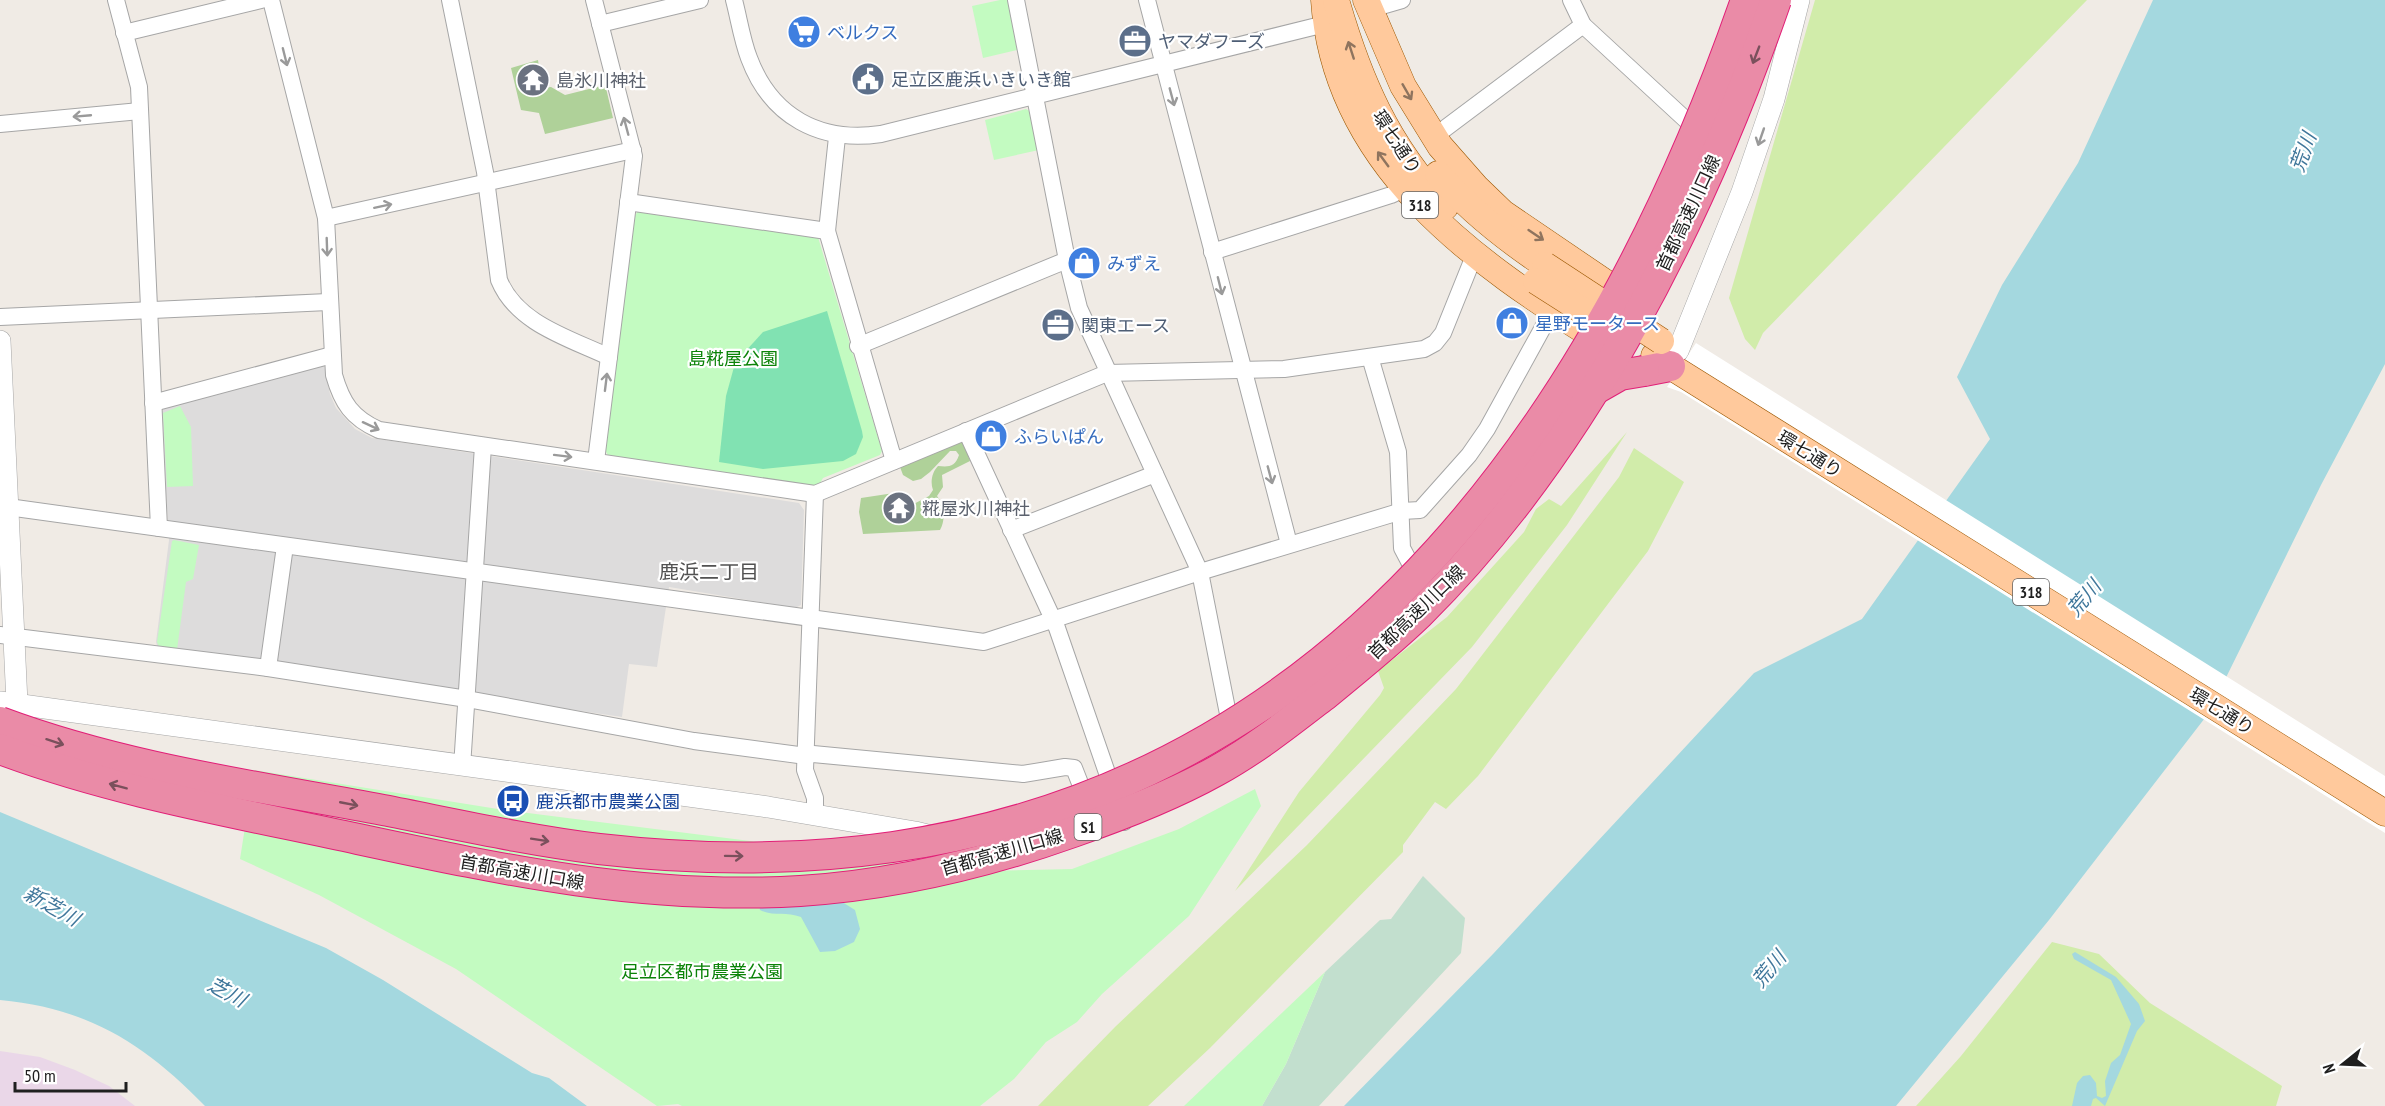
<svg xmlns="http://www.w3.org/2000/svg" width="2385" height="1106" font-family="'PT Sans Narrow','Noto Sans JP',sans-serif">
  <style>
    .residential { fill: #dddcdc }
    .industrial { fill: #ead7e8 }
    .grass { fill: #d1ecaa }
    .forest { fill: #afd199 }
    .wetland { fill: #c2dfce }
    .park { fill: #c3fbc1 }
    .pitch { fill: #81e2b2 }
    .water { fill: #a4d8df }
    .pier { fill: #fff }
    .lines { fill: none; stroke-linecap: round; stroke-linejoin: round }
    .minor-casing { stroke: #a6a6a6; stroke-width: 18 }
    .tertiary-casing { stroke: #a6a6a6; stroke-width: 22 }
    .primary-casing { stroke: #9b5700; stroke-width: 27 }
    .motorway-casing { stroke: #e11f77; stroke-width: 32 }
    .minor { stroke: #fff; stroke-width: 16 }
    .tertiary { stroke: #fff; stroke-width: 21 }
    .primary { stroke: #ffc99c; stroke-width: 26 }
    .motorway { stroke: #ea8ba7; stroke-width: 30 }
    .primary-bridge-casing { stroke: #9b5700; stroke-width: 27; stroke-linecap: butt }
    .motorway-bridge-casing { stroke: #e11f77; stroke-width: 32; stroke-linecap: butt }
    .primary-bridge { stroke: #ffc99c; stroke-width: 26 }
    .motorway-bridge { stroke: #ea8ba7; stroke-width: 30 }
    .oneway { stroke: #8f745e }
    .oneway2 { stroke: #7a505c }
    .oneway3 { stroke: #9a9a9a }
    .labels { text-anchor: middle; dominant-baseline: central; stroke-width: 4.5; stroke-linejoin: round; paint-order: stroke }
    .shield { fill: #fff; stroke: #626262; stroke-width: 1.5 }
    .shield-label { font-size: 16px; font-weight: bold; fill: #1f1f1f }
    .shop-label { font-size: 18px; fill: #366cbe; stroke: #fff; text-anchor: start }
    .service-label { font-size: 18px; fill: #4e5e75; stroke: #fff; text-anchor: start }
    .worship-label { font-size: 18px; fill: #5b616d; stroke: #fff; text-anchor: start }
    .street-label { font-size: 18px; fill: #1f1f1f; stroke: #fff }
    .park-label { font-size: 18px; fill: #0b8308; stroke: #fff }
    .transit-label { font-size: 18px; fill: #164399; stroke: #fff; text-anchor: start }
    .water-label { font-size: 20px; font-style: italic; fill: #40779b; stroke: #fff }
    .neighbourhood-label { font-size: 20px; fill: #525252; stroke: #fff }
  </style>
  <rect width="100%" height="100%" fill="#f0ebe5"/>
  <path class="residential" d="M 324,364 L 330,394 L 336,408 L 355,429 L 372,438 L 799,503 L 804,510 L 801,605 L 795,608 L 669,587 L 657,667 L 629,664 L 622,717 L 158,649 L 156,642 L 169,540 L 161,412 L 166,407 Z"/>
  <path class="industrial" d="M 0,1051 L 40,1057 L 75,1070 L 109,1086 L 135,1106 L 0,1106 Z"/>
  <g class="grass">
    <path d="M 1815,0 L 2087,0 L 1763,333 L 1755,350 L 1745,339 L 1729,298 Z"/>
    <path d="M 1627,432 L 1567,525 L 1472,647 L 1235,891 L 1299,792 L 1380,695 L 1384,688 L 1378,671 L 1447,617 L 1524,532 L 1536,509 L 1549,499 L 1561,506 Z"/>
    <path d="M 1634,448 L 1684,482 L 1648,551 L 1478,776 L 1446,809 L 1435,802 L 1403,845 L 1403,852 L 1210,1048 L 1148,1106 L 1038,1106 L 1115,1027 L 1307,845 L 1456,689 L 1619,477 Z"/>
    <path d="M 2052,942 L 2099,954 L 2150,1003 L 2282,1086 L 2276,1106 L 1916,1106 L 1961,1056 Z"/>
  </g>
  <g class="forest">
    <path d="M 538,60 L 539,67 L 535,69 L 539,88 L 551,87 L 565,95 L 601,86 L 606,88 L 613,118 L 545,134 L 539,113 L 521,110 L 511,68 Z"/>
    <path d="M 960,441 L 964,443 L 970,461 L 942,475 L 943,487 L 937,496 C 944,505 946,520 940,530 L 863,534 L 859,512 L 861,498 L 894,493 L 906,508 L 929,496 L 933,490 C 930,482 932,472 938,466 C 949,467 955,467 959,455 L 956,451 L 950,451 L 930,472 L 921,479 L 913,481 L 903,475 L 900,467 Z"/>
  </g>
  <path class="wetland" d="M 1423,876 L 1465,918 L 1461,953 L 1319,1106 L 1262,1106 L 1286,1064 L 1325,972 L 1380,920 L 1391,919 Z"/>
  <g class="park">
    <path d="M 1000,0 L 1008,0 L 1017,50 L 983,58 L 972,6 Z"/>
    <path d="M 1026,109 L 1031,112 L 1039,150 L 994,160 L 985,120 Z"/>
    <path d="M 640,208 L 818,237 L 882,451 L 880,455 L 823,478 L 819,485 L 808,486 L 610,459 L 605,450 L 634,217 Z"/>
    <path d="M 180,406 L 191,427 L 193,486 L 167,487 L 163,413 Z"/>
    <path d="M 174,540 L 199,545 L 193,579 L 186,582 L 177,650 L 159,647 L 157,642 L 172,541 Z"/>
    <path d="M 254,770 L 504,810 L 797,847 L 910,866 L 990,871 L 1072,869 L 1179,829 L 1255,789 L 1261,806 L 1189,916 L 1102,994 L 1077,1022 L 1046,1042 L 1014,1079 L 980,1106 L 682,1106 L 678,1104 L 657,1106 L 456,969 L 319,895 L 240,859 Z"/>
    <path d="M 1325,972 L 1286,1064 L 1262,1106 L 1184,1106 Z"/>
  </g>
  <path class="pitch" d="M 827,311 L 862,431 L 863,437 L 856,454 L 843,461 L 763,469 L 719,462 L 726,396 L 734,367 L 743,354 L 763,332 Z"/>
  <g class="water">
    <path d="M 2153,0 L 2385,0 L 2385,364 L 2321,485 L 2208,714 L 2049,920 L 1896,1106 L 1344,1106 L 1493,954 L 1754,673 L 1862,619 L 1990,439 L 1957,377 L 2002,285 L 2078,163 Z"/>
    <path d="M 0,812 L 326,948 L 383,980 L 532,1073 L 549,1078 L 587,1106 L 205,1106 C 145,1044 88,1008 0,1000 Z"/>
    <path d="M 839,900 L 855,910 L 860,929 L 854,942 L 835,951 L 820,952 L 801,917 C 786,911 774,917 760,910 L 759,905 Z"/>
    <path d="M 2075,952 L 2116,977 L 2139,1004 L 2145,1021 L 2137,1031 L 2105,1106 L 2096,1098 L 2093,1099 L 2091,1106 L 2072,1106 L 2077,1083 L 2083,1076 L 2090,1075 L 2096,1083 L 2097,1096 L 2102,1098 L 2106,1096 L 2105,1081 L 2111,1063 L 2120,1055 L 2131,1024 L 2111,980 L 2074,959 L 2072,954 Z"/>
  </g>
  <path class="pier" d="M 1696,343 L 2385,776 L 2385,833 L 1681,392 L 1667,387 Z"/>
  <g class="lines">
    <g class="minor-casing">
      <g id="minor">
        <path d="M 116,0 L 139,87 L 159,528"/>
        <path d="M 271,0 L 326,218 L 334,375 C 342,403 352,418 379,430 L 815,494 L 1107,373 L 1284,369 L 1424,349 L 1435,343 L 1443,333 L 1474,256"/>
        <path d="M 450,0 L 485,172 L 499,280 C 517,324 569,338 609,357"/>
        <path d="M 594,0 L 634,156 L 596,461"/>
        <path d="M 734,0 C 739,19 742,40 749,58 C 771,117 820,143 881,134 L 1325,24"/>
        <path d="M 1016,0 L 1067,260 L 1079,308 L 1200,572 L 1229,719 L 1247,759"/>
        <path d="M 1147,0 L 1289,544"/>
        <path d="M 1571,0 L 1583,25 L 1686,120"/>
        <path d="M 1371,9 L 1402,0"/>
        <path d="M 600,24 L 700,0"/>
        <path d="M 124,33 L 261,0"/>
        <path d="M 0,124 L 140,111"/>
        <path d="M 1435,136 L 1583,25"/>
        <path d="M 628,202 L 827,231 L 894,461"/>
        <path d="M 326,218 L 633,150"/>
        <path d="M 827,231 L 837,137"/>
        <path d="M 1212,252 L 1391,195 L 1406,188"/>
        <path d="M 0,317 L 328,302"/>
        <path d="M 858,346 L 1067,260"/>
        <path d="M 1370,357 L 1398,452 L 1402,548 L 1412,567"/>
        <path d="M 153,403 L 332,355"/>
        <path d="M 966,431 L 1057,628 L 1124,822"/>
        <path d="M 815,494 L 805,770 L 815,798 L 815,816"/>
        <path d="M 8,507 L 984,642 L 1200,572 L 1402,511 L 1420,510 L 1469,455 L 1487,429 L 1552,311"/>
        <path d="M 1011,530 L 1155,474"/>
        <path d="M 0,635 L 268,668 L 467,699 L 694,741 L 806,756 L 813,754 L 1023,774 L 1065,767 L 1074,768 L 1083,791"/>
        <path d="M 268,668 L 285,546"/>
        <path d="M 462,767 L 483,446"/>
      </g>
    </g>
    <g class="tertiary-casing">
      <g id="tertiary">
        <path d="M 0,341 L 17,703"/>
        <path d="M 1678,351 L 1742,192 L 1774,99 L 1799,0"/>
        <path d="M 0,702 L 768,807 L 915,832 L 960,843 L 1018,842"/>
      </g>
    </g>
    <g class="primary-casing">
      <g id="primary">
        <path d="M 1324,0 C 1335,166 1475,263 1604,343"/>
        <path d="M 1336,0 C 1359,80 1387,145 1445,207"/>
        <path d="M 1366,0 L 1403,86 L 1440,146 L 1476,187 L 1503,213 L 1631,300"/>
        <path d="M 1438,174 C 1469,210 1506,239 1545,265"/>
        <path d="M 1654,356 L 2385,813"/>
      </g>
    </g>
    <g class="motorway-casing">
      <path id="motorway" d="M 1644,371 L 1670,366"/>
    </g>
    <use href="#minor" class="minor"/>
    <use href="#tertiary" class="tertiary"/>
    <use href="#primary" class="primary"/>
    <use href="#motorway" class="motorway"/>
    <g class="primary-bridge-casing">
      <g id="primary-bridge">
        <path d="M 1545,265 L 1661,341"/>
        <path d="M 1536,281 L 1616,332"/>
      </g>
    </g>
    <g class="motorway-bridge-casing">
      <g id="motorway-bridge">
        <path d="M 1592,391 L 1620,375 L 1644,371"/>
        <path d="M 0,722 C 123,768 255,786 383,810 C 455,824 526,840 599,849 C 695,860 797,861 893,847 C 1350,781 1605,406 1746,0"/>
        <path d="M 0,749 C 115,792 238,813 358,839 C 507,871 645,900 800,891 C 892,885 986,863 1073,832 C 1122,815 1171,796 1216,771 C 1256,749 1291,721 1326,694 C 1358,668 1390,642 1419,614 C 1584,451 1701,217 1776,0"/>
      </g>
    </g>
    <use href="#primary-bridge" class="primary-bridge"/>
    <use href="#motorway-bridge" class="motorway-bridge"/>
  </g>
  <defs><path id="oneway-shaft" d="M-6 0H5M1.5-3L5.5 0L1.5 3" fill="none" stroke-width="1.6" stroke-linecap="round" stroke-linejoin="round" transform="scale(1.5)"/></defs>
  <g class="oneway">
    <use href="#oneway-shaft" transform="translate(1351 50) rotate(-108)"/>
    <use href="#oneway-shaft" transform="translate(1407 92) rotate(60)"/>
    <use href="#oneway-shaft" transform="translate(1383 159) rotate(-126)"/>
    <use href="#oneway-shaft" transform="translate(1536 235) rotate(34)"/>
  </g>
  <g class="oneway2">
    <use href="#oneway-shaft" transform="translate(1756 55) rotate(111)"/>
    <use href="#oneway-shaft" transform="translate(55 742) rotate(18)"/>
    <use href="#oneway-shaft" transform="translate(118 786) rotate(-165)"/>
    <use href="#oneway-shaft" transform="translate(349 804) rotate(11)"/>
    <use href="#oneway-shaft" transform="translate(540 840) rotate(9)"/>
    <use href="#oneway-shaft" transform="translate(734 856) rotate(1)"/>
  </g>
  <g class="oneway3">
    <use href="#oneway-shaft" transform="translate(285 57) rotate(76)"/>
    <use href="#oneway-shaft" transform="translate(1172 97) rotate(75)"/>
    <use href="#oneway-shaft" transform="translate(82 116) rotate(175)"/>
    <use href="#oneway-shaft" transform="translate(626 126) rotate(-105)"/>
    <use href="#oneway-shaft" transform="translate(1761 137) rotate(109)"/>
    <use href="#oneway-shaft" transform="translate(383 206) rotate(-12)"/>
    <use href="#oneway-shaft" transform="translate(327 247) rotate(88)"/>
    <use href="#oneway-shaft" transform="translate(1220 286) rotate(76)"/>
    <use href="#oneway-shaft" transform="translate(606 382) rotate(-83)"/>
    <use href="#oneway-shaft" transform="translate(371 426) rotate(25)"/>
    <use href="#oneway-shaft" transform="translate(563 456) rotate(7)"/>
    <use href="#oneway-shaft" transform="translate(1270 475) rotate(75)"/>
  </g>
  <defs>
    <g id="supermarket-disc" transform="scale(1.725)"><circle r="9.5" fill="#3f7fe0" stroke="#fff"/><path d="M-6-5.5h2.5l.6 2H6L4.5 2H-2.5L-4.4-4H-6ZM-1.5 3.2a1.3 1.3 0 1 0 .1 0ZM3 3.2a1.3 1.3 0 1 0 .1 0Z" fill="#fff"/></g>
    <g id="office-disc" transform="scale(1.725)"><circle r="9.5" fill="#5c6f8a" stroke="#fff"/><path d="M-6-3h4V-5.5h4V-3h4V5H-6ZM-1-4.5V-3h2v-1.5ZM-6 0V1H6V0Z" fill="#fff"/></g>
    <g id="civic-disc" transform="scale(1.725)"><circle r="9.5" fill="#5c6f8a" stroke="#fff"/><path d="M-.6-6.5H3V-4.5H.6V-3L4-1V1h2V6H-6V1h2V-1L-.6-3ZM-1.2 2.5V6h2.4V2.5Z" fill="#fff"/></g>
    <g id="temple-disc" transform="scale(1.725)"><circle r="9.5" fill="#6b7280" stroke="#fff"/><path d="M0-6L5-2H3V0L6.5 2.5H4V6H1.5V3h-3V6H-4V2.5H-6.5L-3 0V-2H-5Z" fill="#fff"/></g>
    <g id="shop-disc" transform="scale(1.725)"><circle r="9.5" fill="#3f7fe0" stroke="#fff"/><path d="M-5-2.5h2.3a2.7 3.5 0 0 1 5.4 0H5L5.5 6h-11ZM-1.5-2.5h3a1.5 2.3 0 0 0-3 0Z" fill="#fff"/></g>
    <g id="bus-disc" transform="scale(1.725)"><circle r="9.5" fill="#1a4fb4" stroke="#fff"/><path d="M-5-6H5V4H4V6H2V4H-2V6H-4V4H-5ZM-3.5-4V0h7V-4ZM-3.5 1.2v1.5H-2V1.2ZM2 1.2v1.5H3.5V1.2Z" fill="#fff"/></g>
  </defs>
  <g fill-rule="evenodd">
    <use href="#supermarket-disc" x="804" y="32"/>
    <use href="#office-disc" x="1135" y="41"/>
    <use href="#civic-disc" x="868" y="79"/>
    <use href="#temple-disc" x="533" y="80"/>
    <use href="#shop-disc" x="1084" y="263"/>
    <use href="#shop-disc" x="1512" y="323"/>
    <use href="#office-disc" x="1058" y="325"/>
    <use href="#shop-disc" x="991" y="436"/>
    <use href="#temple-disc" x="899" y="508"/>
    <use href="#bus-disc" x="513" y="801"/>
  </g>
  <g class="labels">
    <g class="shield">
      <rect x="1402" y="192" width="36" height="26" rx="4.5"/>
      <rect x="2013" y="579" width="36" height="26" rx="4.5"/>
      <rect x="1074.5" y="814" width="27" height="26" rx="4.5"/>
    </g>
    <g class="shield-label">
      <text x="1420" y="205">318</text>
      <text x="2031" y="592">318</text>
      <text x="1088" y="827">S1</text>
    </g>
    <g class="shop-label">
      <text x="827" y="32">ベルクス</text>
      <text x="1107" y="263">みずえ</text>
      <text x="1535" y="323">星野モータース</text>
      <text x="1014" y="436">ふらいぱん</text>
    </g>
    <g class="service-label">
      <text x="1158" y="41">ヤマダフーズ</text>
      <text x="891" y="79">足立区鹿浜いきいき館</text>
      <text x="1081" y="325">関東エース</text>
    </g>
    <g class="worship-label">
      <text x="556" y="80">島氷川神社</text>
      <text x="922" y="508">糀屋氷川神社</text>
    </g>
    <g class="street-label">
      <text transform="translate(1397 142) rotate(57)">環七通り</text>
      <text transform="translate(1688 213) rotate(-65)">首都高速川口線</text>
      <text transform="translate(1810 454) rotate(32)">環七通り</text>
      <text transform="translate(1416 612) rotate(-44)">首都高速川口線</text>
      <text transform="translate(2222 711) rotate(32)">環七通り</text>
      <text transform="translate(1002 852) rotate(-16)">首都高速川口線</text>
      <text transform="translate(522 872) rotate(10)">首都高速川口線</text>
    </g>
    <g class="park-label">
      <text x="733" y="358">島糀屋公園</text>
      <text x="702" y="971">足立区都市農業公園</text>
    </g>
    <g class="transit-label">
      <text x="536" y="801">鹿浜都市農業公園</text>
    </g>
    <g class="water-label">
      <text transform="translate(2303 152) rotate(-70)">荒川</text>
      <text transform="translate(2084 598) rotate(-50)">荒川</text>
      <text transform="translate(52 906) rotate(29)">新芝川</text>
      <text transform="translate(1769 969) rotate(-50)">荒川</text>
      <text transform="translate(227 992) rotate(28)">芝川</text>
    </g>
    <g class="neighbourhood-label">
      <text x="709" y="572">鹿浜二丁目</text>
    </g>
  </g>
  <g transform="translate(2343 1064) rotate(252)" stroke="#ffffff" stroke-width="4.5" paint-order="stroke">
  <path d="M0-4.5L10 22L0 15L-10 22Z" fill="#1f1f1f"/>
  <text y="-9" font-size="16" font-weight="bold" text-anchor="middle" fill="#1f1f1f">N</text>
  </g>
  <path d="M15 1082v9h111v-9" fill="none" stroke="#1f1f1f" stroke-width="3"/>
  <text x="24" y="1082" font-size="18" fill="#1f1f1f" stroke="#ffffff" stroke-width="4.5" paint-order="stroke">50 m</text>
</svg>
